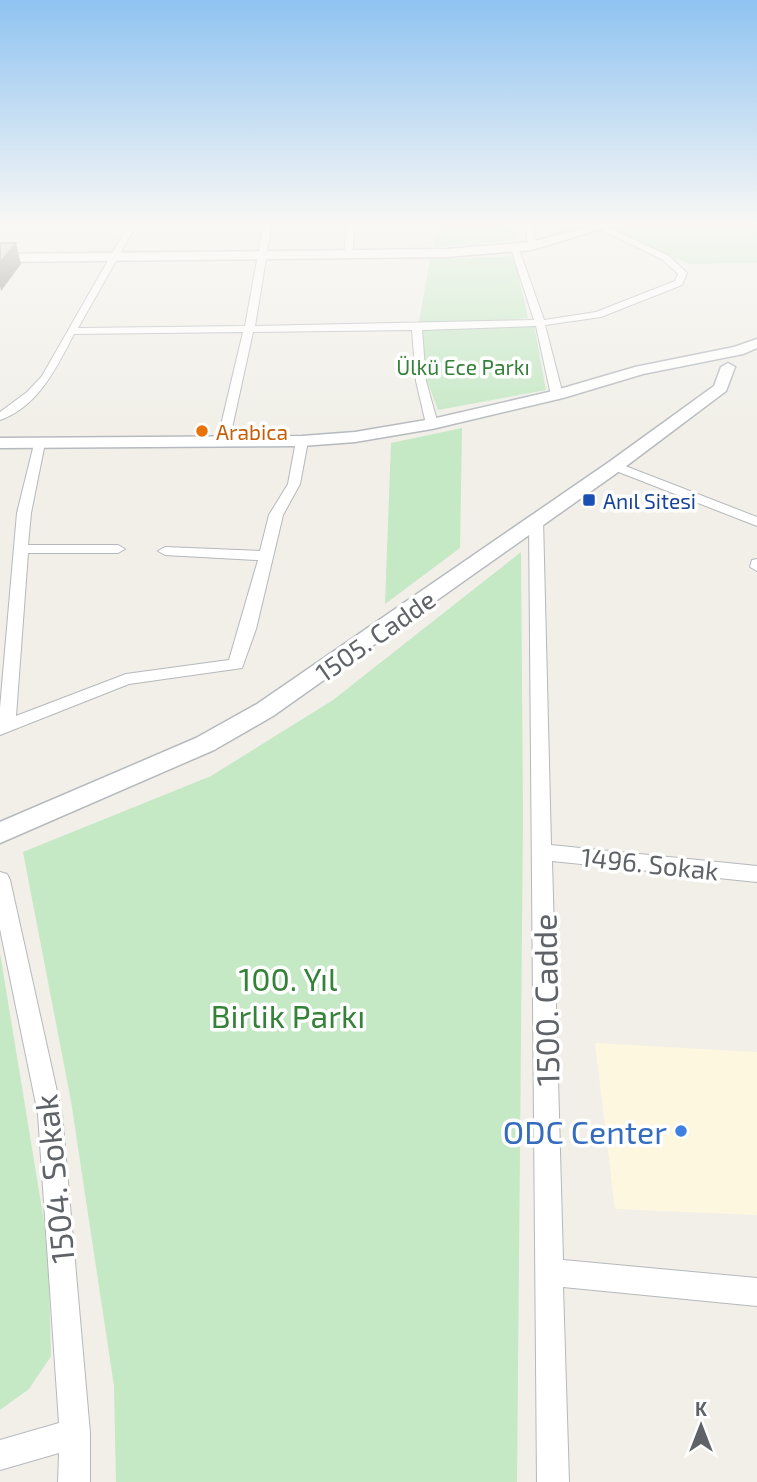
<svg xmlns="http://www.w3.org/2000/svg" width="757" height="1482" font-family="'Exo 2',sans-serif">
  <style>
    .commercial { fill: #fef7e0 }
    .green { fill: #c5e8c5 }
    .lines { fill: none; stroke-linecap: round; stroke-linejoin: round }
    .street-casing { stroke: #b5b8bc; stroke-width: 2 }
    .secondary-casing { stroke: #b6babf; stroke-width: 3 }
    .street { fill: #fff; fill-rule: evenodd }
    .secondary { fill: #fff; fill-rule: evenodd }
    .shaded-wall { fill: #8f8d8a }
    .building { fill: #cccac5; stroke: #8f8d8a; stroke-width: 2 }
    .food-dot { fill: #e8710a; stroke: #fff; stroke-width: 2.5 }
    .transit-dot { fill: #1a4fb4; stroke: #fff; stroke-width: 2.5 }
    .shop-dot { fill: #3f7fe0; stroke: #fff; stroke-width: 2.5 }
    .labels { text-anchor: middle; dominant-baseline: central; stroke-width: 7; stroke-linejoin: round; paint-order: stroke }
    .far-park-label { font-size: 21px; fill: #348238; stroke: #fff }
    .far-food-label { font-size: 21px; fill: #c56008; stroke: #fff; text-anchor: start }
    .far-transit-label { font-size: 21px; fill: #164399; stroke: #fff; text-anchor: start }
    .street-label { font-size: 26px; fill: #5f6368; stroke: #fff }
    .near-park-label { font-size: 32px; fill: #348238; stroke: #fff }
    .near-street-label { font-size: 32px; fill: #5f6368; stroke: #fff }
    .near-shop-label { font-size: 32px; fill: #366cbe; stroke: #fff; text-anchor: end }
  </style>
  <rect width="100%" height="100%" fill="#f1efe8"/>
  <path class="commercial" d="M 595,1043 L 757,1052 L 757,1215 L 615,1209 Z"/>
  <g class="green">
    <path d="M 439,222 L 514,222 L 515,240 L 433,247 Z"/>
    <path d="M 631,222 L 757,222 L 757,263 L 689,264 L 606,229 Z"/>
    <path d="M 514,256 L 528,318 L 467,323 L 419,322 L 430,259 Z"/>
    <path d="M 534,325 L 546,390 L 438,410 L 423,370 L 419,329 Z"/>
    <path d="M 462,428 L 460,548 L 385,604 L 391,443 Z"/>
    <path d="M 521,552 L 523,815 L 517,1482 L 116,1482 L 114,1386 L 71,1101 L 23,852 L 211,776 L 333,700 Z"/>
    <path d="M 0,953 L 48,1246 L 51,1356 L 29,1389 L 0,1410 Z"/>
  </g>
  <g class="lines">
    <g class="street-casing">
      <g id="street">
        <path d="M 130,222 L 138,222 L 78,328 L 245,326 L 264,222 L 272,222 L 255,326 L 534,320 L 511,249 L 515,246 L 519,249 L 544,320 L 596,312 L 675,281 L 678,274 L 663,260 L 600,229 L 603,225 L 669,256 L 687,273 L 682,285 L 601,317 L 545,325 L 563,395 L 557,398 L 551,395 L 536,326 L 422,330 L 426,381 L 438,424 L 432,428 L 426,424 L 416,381 L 412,330 L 253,332 L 229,442 L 223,446 L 217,442 L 243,332 L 74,334 C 57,367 38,407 0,420 L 0,412 L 27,392 L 42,376 Z"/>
        <path d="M 347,222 L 355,222 L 352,255 L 348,258 L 344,255 Z"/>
        <path d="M 525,222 L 533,222 L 535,248 L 528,246 Z"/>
        <path d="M 302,437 L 308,441 L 300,484 L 283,515 L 256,629 L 242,668 L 129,684 L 0,735 L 0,708 L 17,513 L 35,440 L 45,443 L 31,513 L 28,545 L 118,545 L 125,549 L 118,553 L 28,553 L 16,716 L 126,674 L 229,660 L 258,560 L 165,555 L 158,551 L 165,547 L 260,551 L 269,515 L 288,484 L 296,441 Z"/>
        <path d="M 615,462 L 757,517 L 757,526 L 611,469 L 611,463 Z"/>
        <path d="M 536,515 L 543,519 L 551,845 L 757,866 L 757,882 L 552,861 L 563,1260 L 757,1278 L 757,1306 L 563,1287 L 569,1482 L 537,1482 L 529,519 Z"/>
        <path d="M 757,559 L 757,571 L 750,567 L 752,560 Z"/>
        <path d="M 0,872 L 7,874 L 10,880 L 62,1114 L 90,1433 L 90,1482 L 58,1482 L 59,1453 L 0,1470 L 0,1440 L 59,1423 L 38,1114 L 0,929 Z"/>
      </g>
    </g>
    <g class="secondary-casing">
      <g id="secondary">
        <path d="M 605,222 L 624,222 L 532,250 L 446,257 L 0,262 L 0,254 L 446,249 L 531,242 Z"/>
        <path d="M 757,339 L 757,348 L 743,354 L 643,374 L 563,398 L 432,429 L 355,442 L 302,446 L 0,448 L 0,438 L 302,436 L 355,432 L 432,419 L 553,391 L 635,367 L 734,347 Z"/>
        <path d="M 728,363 L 735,367 L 726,391 L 621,470 L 273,716 L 214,750 L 0,843 L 0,822 L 196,738 L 257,704 L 609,462 L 714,386 L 721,367 Z"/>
      </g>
    </g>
    <use href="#street" class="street"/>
    <use href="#secondary" class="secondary"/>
  </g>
  <path class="shaded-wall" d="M 16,243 L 21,264 L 1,291 L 0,286 L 0,263 Z"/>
  <path class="building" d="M 0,243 L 16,243 L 0,263 Z"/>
  <linearGradient id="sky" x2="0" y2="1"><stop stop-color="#8fc3f1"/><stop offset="0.52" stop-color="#f9f8f5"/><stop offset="1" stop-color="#f9f8f5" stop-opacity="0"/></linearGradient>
  <rect width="757" height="430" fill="url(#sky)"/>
  <circle class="food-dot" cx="202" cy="431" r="7"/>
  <rect class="transit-dot" x="582" y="493" width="14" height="14" rx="3.5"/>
  <circle class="shop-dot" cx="681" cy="1131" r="7"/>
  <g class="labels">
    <g class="far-park-label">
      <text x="463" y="366">Ülkü Ece Parkı</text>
    </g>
    <g class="far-food-label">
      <text x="216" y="431">Arabica</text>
    </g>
    <g class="far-transit-label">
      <text x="603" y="500">Anıl Sitesi</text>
    </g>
    <g class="street-label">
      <text transform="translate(375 635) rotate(-35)">1505. Cadde</text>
      <text transform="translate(650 863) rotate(6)">1496. Sokak</text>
    </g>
    <g class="near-park-label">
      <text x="288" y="978">100. Yıl<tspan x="288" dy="37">Birlik Parkı</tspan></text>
    </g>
    <g class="near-street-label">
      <text transform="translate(545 1000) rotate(-91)">1500. Cadde</text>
      <text transform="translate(53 1179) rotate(-96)">1504. Sokak</text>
    </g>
    <g class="near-shop-label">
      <text x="667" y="1131">ODC Center</text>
    </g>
  </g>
  <g transform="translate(701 1426)" stroke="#ffffff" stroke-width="5" paint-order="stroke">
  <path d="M0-5L12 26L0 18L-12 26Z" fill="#5f6368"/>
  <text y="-10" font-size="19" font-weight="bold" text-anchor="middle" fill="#5f6368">K</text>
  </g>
</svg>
